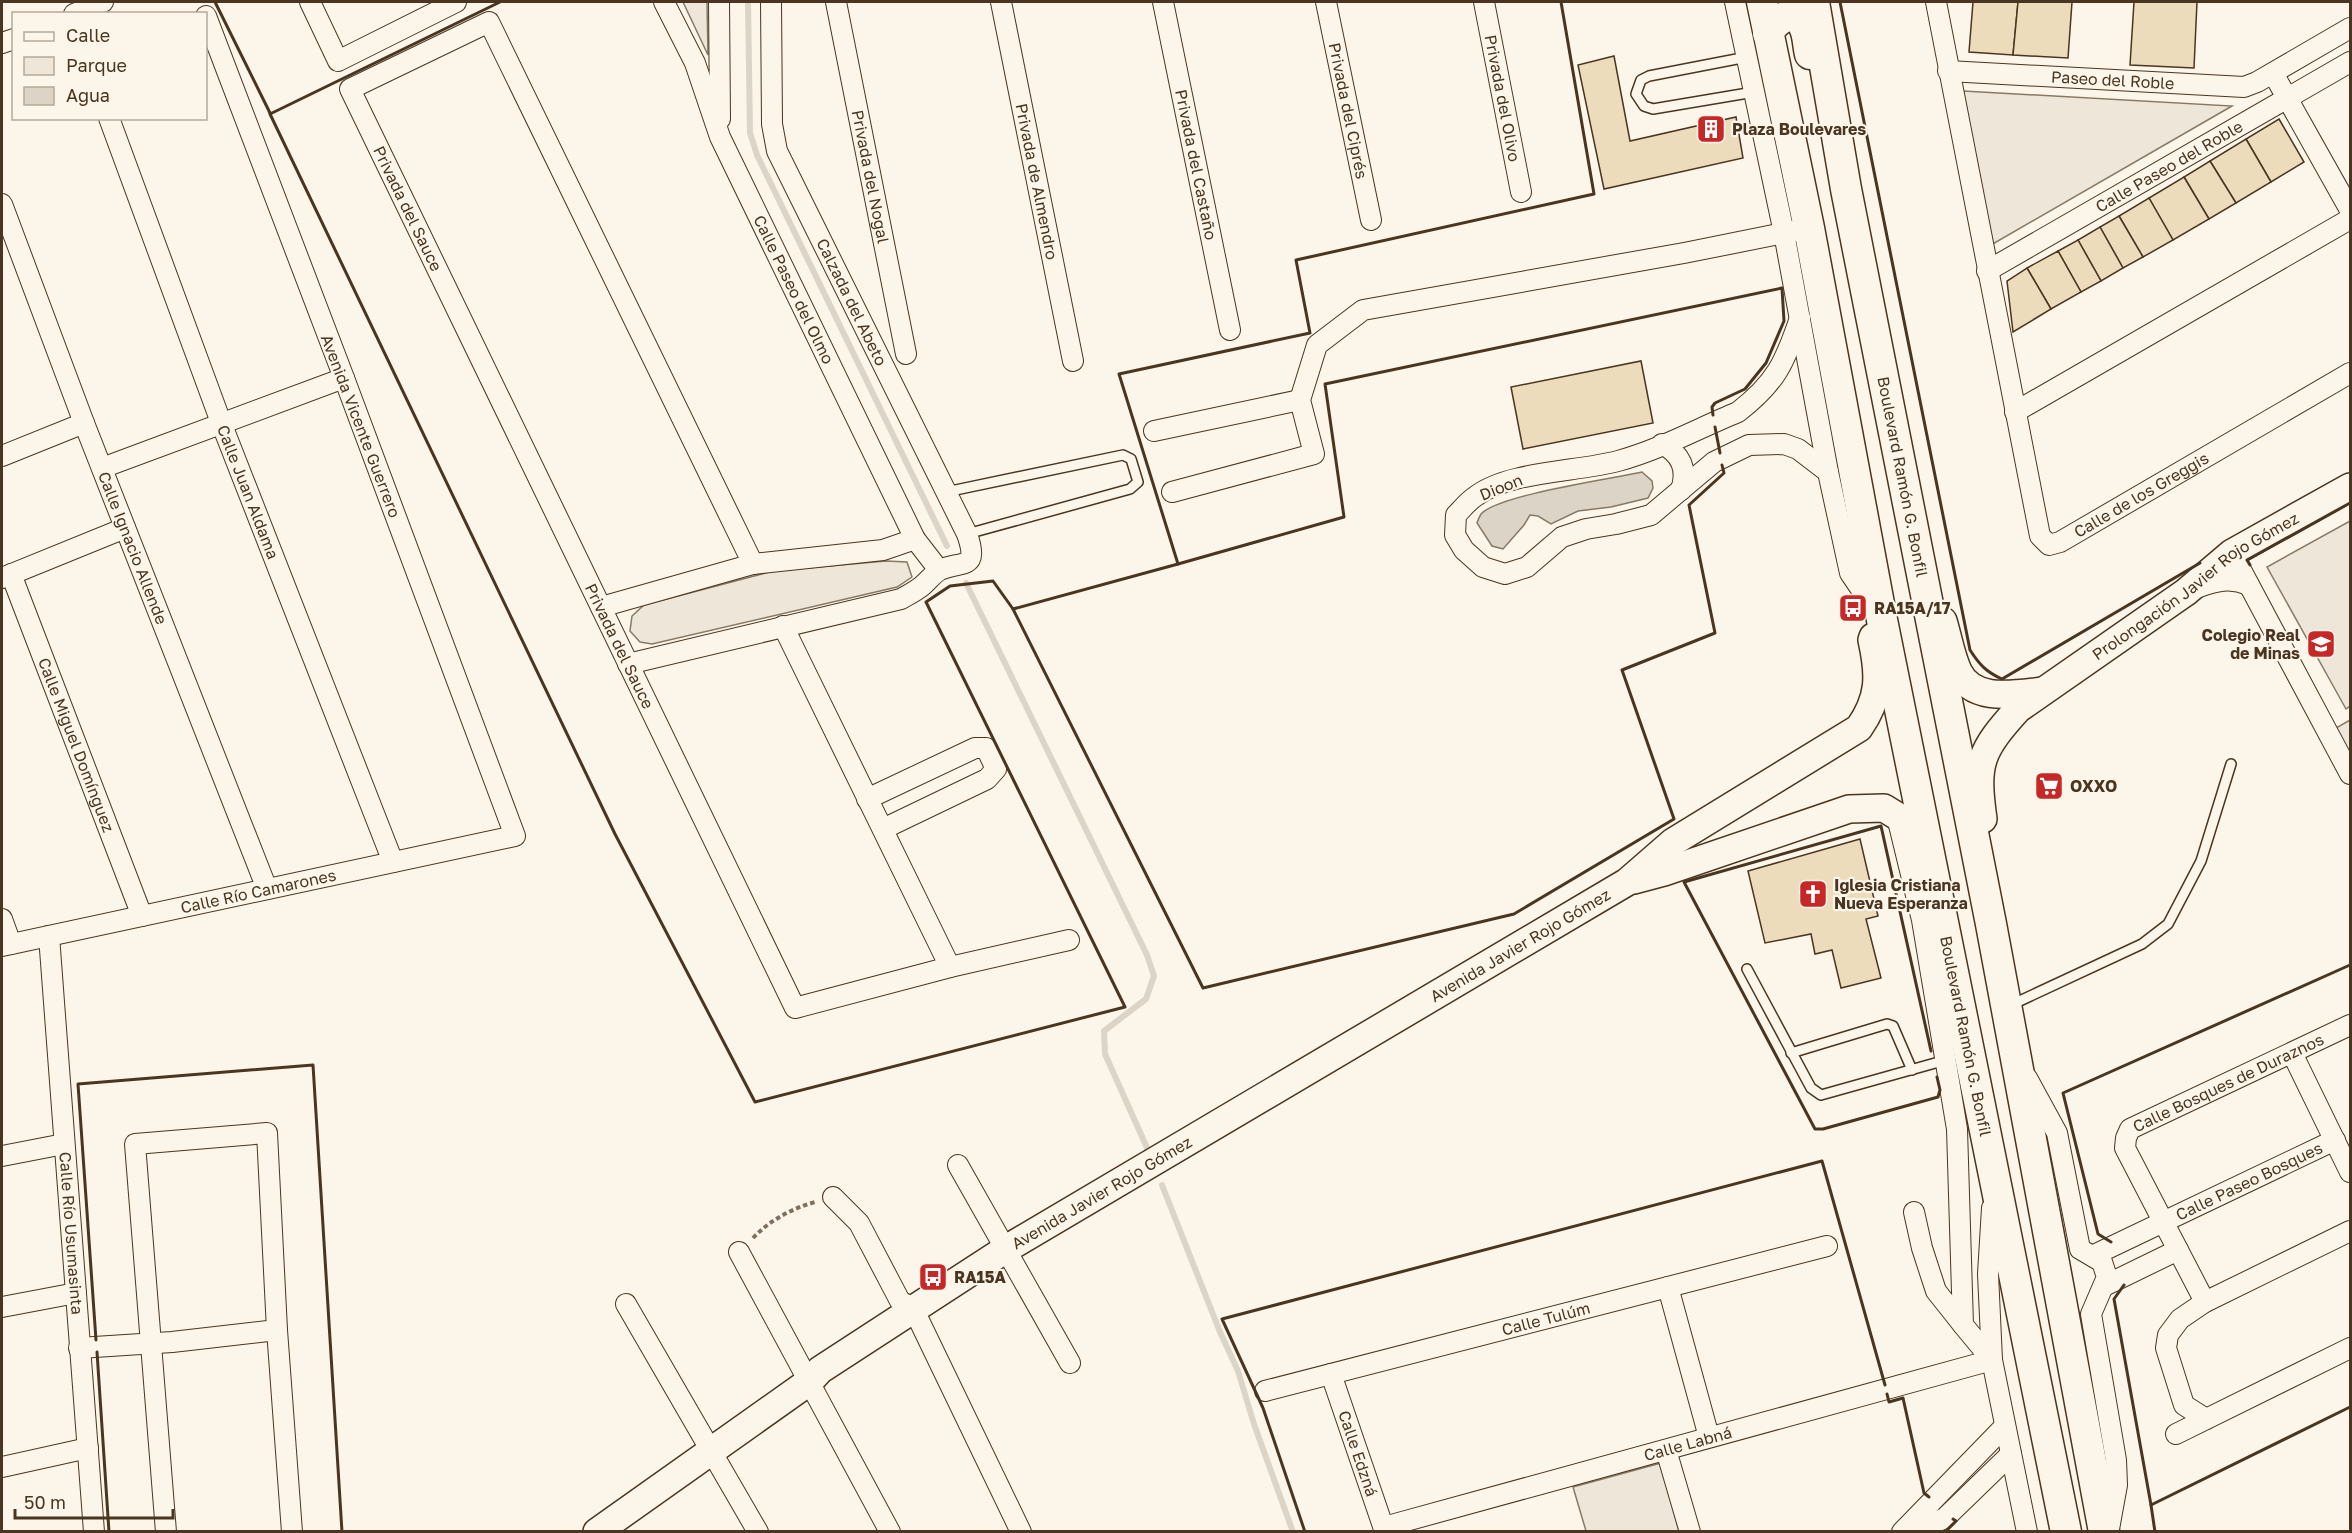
<svg xmlns="http://www.w3.org/2000/svg" width="2352" height="1533" font-family="'Golos Text',sans-serif">
  <style>
    .green { fill: #ede6d9; stroke: #887966; stroke-width: 1.5 }
    .water { fill: #dcd4c6; stroke: #887966; stroke-width: 1.5 }
    .lines { fill: none; stroke-linecap: round; stroke-linejoin: round }
    .stream { stroke: #dcd4c6; stroke-width: 6 }
    .building { fill: #ecdcbc; stroke: #4a3520; stroke-width: 1.5 }
    .lane-casing { stroke: #4a3520; stroke-width: 12 }
    .street-casing { stroke: #4a3520; stroke-width: 22 }
    .secondary-casing { stroke: #4a3520; stroke-width: 30 }
    .primary-casing { stroke: #4a3520; stroke-width: 33 }
    .path { stroke: #7f6f5c; stroke-width: 4; stroke-dasharray: 4.5 3; stroke-linecap: butt }
    .lane { stroke: #fbf6e9; stroke-width: 9 }
    .street { stroke: #fbf6e9; stroke-width: 20 }
    .secondary { stroke: #fbf6e9; stroke-width: 27 }
    .primary { stroke: #fbf6e9; stroke-width: 30 }
    .wall { stroke: #4a3520; stroke-width: 3 }
    .labels { text-anchor: middle; dominant-baseline: central; stroke-width: 4.5; stroke-linejoin: round; paint-order: stroke }
    .street-label { font-size: 16px; fill: #4a3520; stroke: #fbf6e9 }
    .poi-label { font-size: 16px; font-weight: bold; fill: #4a3520; stroke: #fbf6e9; text-anchor: start }
  </style>
  <rect width="100%" height="100%" fill="#fbf6e9"/>
  <g class="green">
    <path d="M 683,2 L 707,2 L 708,55 Z"/>
    <path d="M 1963,91 L 2232,106 L 1991,245 Z"/>
    <path d="M 2350,521 L 2350,706 L 2346,709 L 2267,567 Z"/>
    <path d="M 886,561 L 907,562 L 912,577 L 897,587 L 652,644 L 640,642 L 630,631 L 632,616 L 644,605 L 773,571 Z"/>
    <path d="M 2350,720 L 2350,754 L 2336,728 Z"/>
    <path d="M 1661,1463 L 1679,1531 L 1586,1531 L 1573,1487 Z"/>
  </g>
  <path class="water" d="M 1642,472 L 1652,481 L 1653,488 L 1648,498 L 1611,507 L 1578,511 L 1551,524 L 1538,516 L 1530,515 L 1524,525 L 1503,549 L 1492,546 L 1477,523 C 1478,520 1479,517 1481,514 C 1498,495 1611,479 1642,472 Z"/>
  <g class="lines">
    <g class="stream">
      <path d="M 748,2 L 750,133 L 757,155 L 947,546"/>
      <path d="M 966,583 L 1147,955 L 1154,976 L 1146,999 L 1104,1031 L 1105,1054 L 1148,1150"/>
      <path d="M 1162,1185 L 1220,1332 L 1238,1371 L 1254,1424 L 1293,1532"/>
    </g>
  </g>
  <g class="building">
    <path d="M 1973,2 L 2018,2 L 2013,55 L 1969,52 Z"/>
    <path d="M 2018,2 L 2072,2 L 2068,58 L 2013,55 Z"/>
    <path d="M 2134,2 L 2197,2 L 2194,68 L 2130,65 Z"/>
    <path d="M 1614,56 L 1630,141 L 1736,117 L 1743,158 L 1604,189 L 1578,65 Z"/>
    <path d="M 2279,119 L 2304,162 L 2271,182 L 2246,139 Z"/>
    <path d="M 2246,139 L 2271,182 L 2236,203 L 2210,161 Z"/>
    <path d="M 2210,161 L 2236,203 L 2209,219 L 2184,177 Z"/>
    <path d="M 2184,177 L 2209,219 L 2173,240 L 2149,198 Z"/>
    <path d="M 2149,198 L 2173,240 L 2143,257 L 2119,216 Z"/>
    <path d="M 2119,216 L 2143,257 L 2123,268 L 2100,227 Z"/>
    <path d="M 2100,227 L 2123,268 L 2101,281 L 2078,240 Z"/>
    <path d="M 2078,240 L 2101,281 L 2081,292 L 2058,251 Z"/>
    <path d="M 2058,251 L 2081,292 L 2051,309 L 2027,268 Z"/>
    <path d="M 2027,268 L 2051,309 L 2013,332 L 2007,281 Z"/>
    <path d="M 1641,361 L 1653,423 L 1523,449 L 1511,387 Z"/>
    <path d="M 1860,839 L 1878,916 L 1866,919 L 1881,978 L 1841,988 L 1832,950 L 1815,954 L 1811,934 L 1765,943 L 1748,871 Z"/>
  </g>
  <g class="lines">
    <g class="lane-casing">
      <g id="lane">
        <path d="M 1747,57 L 1649,76 L 1641,80 L 1636,94 L 1644,106 L 1653,109 L 1754,92"/>
        <path d="M 946,492 L 1123,455 L 1131,459 L 1138,482 L 1130,489 L 967,534"/>
        <path d="M 1747,969 L 1811,1088 L 1821,1095 L 1946,1060"/>
        <path d="M 2011,1005 L 2142,944 L 2168,924 L 2201,861 L 2231,764"/>
        <path d="M 1791,1053 L 1887,1024 L 1893,1026 L 1912,1070"/>
      </g>
    </g>
    <g class="street-casing">
      <g id="street">
        <path d="M 310,2 L 338,61 L 456,2"/>
        <path id="s1" d="M 664,2 L 695,63 L 720,137 L 915,539 L 939,570"/>
        <path d="M 719,2 L 720,119"/>
        <path id="s2" d="M 836,2 L 906,354"/>
        <path id="s3" d="M 1001,2 L 1073,361"/>
        <path id="s4" d="M 1163,2 L 1230,330"/>
        <path id="s5" d="M 1326,2 L 1371,220"/>
        <path id="s6" d="M 1484,2 L 1521,192"/>
        <path d="M 1735,2 L 1784,233 L 1828,472 L 1850,573 L 1875,610"/>
        <path id="s7" d="M 1936,2 L 2040,536 L 2049,545 L 2060,542 L 2350,373"/>
        <path d="M 74,14 L 103,2"/>
        <path d="M 2,43 L 14,39"/>
        <path id="s8" d="M 1948,71 L 2244,87 L 2257,82 L 2350,28"/>
        <path d="M 2273,73 L 2350,210"/>
        <path id="s9" d="M 109,118 L 222,425 L 393,862"/>
        <path id="s10" d="M 2,204 L 84,423 L 267,889"/>
        <path id="s11" d="M 1987,271 L 2350,62"/>
        <path d="M 1800,318 C 1785,362 1776,383 1738,412 C 1699,428 1659,450 1618,461 C 1577,472 1509,471 1476,496 C 1468,501 1462,509 1456,515 L 1455,535 L 1464,550 L 1483,567 L 1505,574 L 1527,567 L 1562,537 L 1586,529 L 1616,524 L 1651,515 L 1714,462 L 1749,445 L 1784,444 L 1798,449 L 1828,472"/>
        <path d="M 2015,412 L 2350,219"/>
        <path d="M 1154,431 L 1300,400"/>
        <path d="M 1662,444 C 1681,454 1688,469 1681,490"/>
        <path d="M 2,456 L 84,423"/>
        <path d="M 102,468 L 344,378"/>
        <path d="M 1172,492 L 1314,454 L 1300,400 L 1317,345 L 1363,310 L 1684,253 L 1809,228"/>
        <path d="M 2232,553 L 2350,774"/>
        <path id="s12" d="M 753,564 L 489,22 L 350,89 L 795,1008 L 950,967 L 1069,940"/>
        <path id="s13" d="M 11,574 L 142,916"/>
        <path d="M 2,578 L 125,528"/>
        <path d="M 2196,588 C 2216,581 2230,577 2249,585"/>
        <path d="M 601,607 L 753,564 L 883,550 L 915,539"/>
        <path d="M 783,626 L 950,967"/>
        <path d="M 628,664 L 901,599 C 908,595 916,591 922,586 C 928,581 934,573 940,570 C 962,560 980,571 967,534 L 777,151 L 772,124 L 771,2"/>
        <path d="M 867,799 L 975,748 L 986,748 L 996,769 L 987,779 L 883,829"/>
        <path d="M 2,919 L 11,944"/>
        <path id="s14" d="M 49,936 L 94,1532"/>
        <path id="s15" d="M 2,946 L 515,836 L 344,378 L 206,16"/>
        <path d="M 2292,1053 L 2350,1172"/>
        <path d="M 2027,1078 L 2057,1133 L 2080,1249 L 2102,1262 L 2107,1277 L 2091,1314 L 2116,1460 L 2117,1485 L 2109,1529"/>
        <path d="M 2,1156 L 64,1144"/>
        <path d="M 958,1165 L 1070,1363"/>
        <path d="M 833,1197 L 859,1223 L 900,1301 L 913,1308 L 1021,1532"/>
        <path d="M 1992,1208 L 1988,1274 L 1992,1360 L 2027,1532"/>
        <path d="M 1914,1212 L 1922,1248 L 1936,1291 L 1963,1325"/>
        <path d="M 739,1252 L 890,1532"/>
        <path id="s16" d="M 2092,1256 L 2335,1140"/>
        <path d="M 2104,1286 L 2178,1250"/>
        <path d="M 1668,1287 L 1709,1437"/>
        <path id="s17" d="M 2205,1302 L 2125,1148 L 2126,1138 L 2130,1129 L 2350,1025"/>
        <path d="M 626,1304 L 758,1532"/>
        <path d="M 2,1307 L 76,1293"/>
        <path d="M 79,1348 L 172,1342 L 277,1330"/>
        <path id="s18" d="M 1331,1374 L 1385,1532"/>
        <path id="s19" d="M 1265,1391 L 1827,1246"/>
        <path d="M 2206,1419 L 2184,1405 L 2166,1348 L 2168,1335 L 2180,1319 L 2205,1302 L 2350,1231"/>
        <path d="M 2176,1434 L 2350,1348"/>
        <path d="M 1666,1450 L 1690,1532"/>
        <path d="M 2,1467 L 88,1448"/>
        <path id="s20" d="M 1384,1527 L 1992,1360 L 1963,1325 L 1957,1129 L 1922,920 L 1898,821"/>
        <path d="M 166,1532 L 135,1144 L 267,1133 L 277,1330 L 292,1532"/>
        <path d="M 1902,1532 L 2005,1426"/>
        <path d="M 1913,1532 L 1945,1518 L 2011,1454"/>
      </g>
    </g>
    <g class="secondary-casing">
      <g id="secondary">
        <path d="M 1943,621 C 1948,637 1951,656 1958,671 C 1973,703 2014,694 2043,691"/>
        <path id="s21" d="M 1983,819 C 1975,763 1980,751 2018,709 L 2186,592 L 2232,553 L 2350,487"/>
        <path d="M 1634,880 L 1664,872 L 1849,809 L 1884,808 L 1897,816 L 1908,823 L 1923,855"/>
        <path id="s22" d="M 597,1532 L 810,1381 L 820,1370 L 1006,1249 L 1627,882 L 1673,842 L 1859,728 C 1880,698 1880,676 1872,640 L 1873,637"/>
      </g>
    </g>
    <g class="primary-casing">
      <g id="primary">
        <path id="s23" d="M 1762,2 L 1809,228 L 1882,620 L 2066,1532"/>
        <path id="s24" d="M 1814,2 L 1846,189 L 1991,924 L 2104,1532"/>
        <path d="M 1768,33 C 1777,18 1796,5 1805,29 C 1808,36 1808,46 1810,54"/>
      </g>
    </g>
    <path class="path" d="M 753,1238 C 770,1220 791,1209 815,1202"/>
    <use href="#lane" class="lane"/>
    <use href="#street" class="street"/>
    <use href="#secondary" class="secondary"/>
    <use href="#primary" class="primary"/>
    <g class="wall">
      <path d="M 215,2 L 270,113"/>
      <path d="M 500,2 L 270,114 L 615,834 L 755,1102 L 1125,1007 L 926,602 L 950,586 L 993,581 L 1013,609 L 1178,564 L 1119,374 L 1310,333 L 1296,260 L 1594,194 L 1561,2"/>
      <path d="M 1840,2 L 1970,650 C 1979,664 1986,672 2002,679 L 2200,563"/>
      <path d="M 1715,427 L 1720,453"/>
      <path d="M 1178,564 L 1344,517 L 1325,384 L 1782,288 L 1784,321 L 1766,363 L 1745,389 L 1715,403 L 1712,407 L 1713,415"/>
      <path d="M 2250,565 L 2247,560 L 2350,503"/>
      <path d="M 1013,609 L 1203,988 L 1514,914 L 1674,819 L 1622,670 L 1715,633 L 1689,505 L 1724,473 L 1722,465"/>
      <path d="M 1931,1051 L 1881,826 L 1684,882 L 1815,1129 L 1823,1129 L 1938,1097 L 1940,1090 L 1937,1077"/>
      <path d="M 2111,1242 L 2098,1234 L 2063,1093 L 2350,965"/>
      <path d="M 2124,1285 L 2114,1299 L 2151,1505 L 2350,1407"/>
      <path d="M 96,1340 L 78,1084 L 313,1065 L 342,1532"/>
      <path d="M 97,1352 L 109,1532"/>
      <path d="M 1887,1394 L 1889,1402 L 1903,1398 L 1924,1493 L 1929,1497"/>
      <path d="M 2151,1505 L 2155,1532"/>
      <path d="M 1305,1532 L 1263,1408 L 1222,1319 L 1822,1161 L 1885,1385"/>
      <path d="M 1945,1532 L 1956,1521 L 1953,1519"/>
    </g>
  </g>
  <defs>
    <g id="building-square" transform="scale(1.5)"><rect x="-9" y="-9" width="18" height="18" rx="4" fill="#c62828" stroke="#fbf6e9"/><path d="M-4-6H4V6H1V3H-1V6H-4ZM-2.5-4.3h1.7v1.8h-1.7ZM.8-4.3h1.7v1.8H.8ZM-2.5-1h1.7V.8h-1.7ZM.8-1h1.7V.8H.8Z" fill="#fff"/></g>
    <g id="bus-square" transform="scale(1.5)"><rect x="-9" y="-9" width="18" height="18" rx="4" fill="#c62828" stroke="#fbf6e9"/><path d="M-5-6H5V4H4V6H2V4H-2V6H-4V4H-5ZM-3.5-4V0h7V-4ZM-3.5 1.2v1.5H-2V1.2ZM2 1.2v1.5H3.5V1.2Z" fill="#fff"/></g>
    <g id="school-square" transform="scale(1.5)"><rect x="-9" y="-9" width="18" height="18" rx="4" fill="#c62828" stroke="#fbf6e9"/><path d="M0-5L7-2L0 1L-7-2ZM-4 1L0 2.5L4 1V4Q0 6-4 4Z" fill="#fff"/></g>
    <g id="supermarket-square" transform="scale(1.5)"><rect x="-9" y="-9" width="18" height="18" rx="4" fill="#c62828" stroke="#fbf6e9"/><path d="M-6-5.5h2.5l.6 2H6L4.5 2H-2.5L-4.4-4H-6ZM-1.5 3.2a1.3 1.3 0 1 0 .1 0ZM3 3.2a1.3 1.3 0 1 0 .1 0Z" fill="#fff"/></g>
    <g id="church-square" transform="scale(1.5)"><rect x="-9" y="-9" width="18" height="18" rx="4" fill="#c62828" stroke="#fbf6e9"/><path d="M-1.2-6h2.4v3.5h3.3v2.4h-3.3V6h-2.4V-.1h-3.3v-2.4h3.3Z" fill="#fff"/></g>
  </defs>
  <g fill-rule="evenodd">
    <use href="#building-square" x="1711" y="129"/>
    <use href="#bus-square" x="1853" y="608"/>
    <use href="#school-square" x="2321" y="644"/>
    <use href="#supermarket-square" x="2049" y="786"/>
    <use href="#church-square" x="1813" y="894"/>
    <use href="#bus-square" x="933" y="1277"/>
  </g>
  <g class="labels">
    <g class="street-label">
      <text stroke="none"><textPath href="#s8" startOffset="165">Paseo del Roble</textPath></text>
      <text stroke="none"><textPath href="#s6" startOffset="98">Privada del Olivo</textPath></text>
      <text stroke="none"><textPath href="#s5" startOffset="111">Privada del Ciprés</textPath></text>
      <text stroke="none"><textPath href="#s4" startOffset="166">Privada del Castaño</textPath></text>
      <text stroke="none"><textPath href="#s11" startOffset="210">Calle Paseo del Roble</textPath></text>
      <text stroke="none"><textPath href="#s2" startOffset="178">Privada del Nogal</textPath></text>
      <text stroke="none"><textPath href="#s3" startOffset="183">Privada de Almendro</textPath></text>
      <text stroke="none"><textPath href="#s12" startOffset="890">Privada del Sauce</textPath></text>
      <text stroke="none"><textPath href="#s1" startOffset="316">Calle Paseo del Olmo</textPath></text>
      <text transform="translate(852 302) rotate(64)">Calzada del Abeto</text>
      <text transform="translate(361 426) rotate(69)">Avenida Vicente Guerrero</text>
      <text stroke="none"><textPath href="#s24" startOffset="483">Boulevard Ramón G. Bonfil</textPath></text>
      <text transform="translate(1501 487) rotate(-22)">Dioon</text>
      <text stroke="none"><textPath href="#s9" startOffset="399">Calle Juan Aldama</textPath></text>
      <text stroke="none"><textPath href="#s7" startOffset="662">Calle de los Greggis</textPath></text>
      <text stroke="none"><textPath href="#s10" startOffset="368">Calle Ignacio Allende</textPath></text>
      <text stroke="none"><textPath href="#s21" startOffset="338">Prolongación Javier Rojo Gómez</textPath></text>
      <text stroke="none"><textPath href="#s12" startOffset="1376">Privada del Sauce</textPath></text>
      <text stroke="none"><textPath href="#s13" startOffset="183">Calle Miguel Domínguez</textPath></text>
      <text stroke="none"><textPath href="#s15" startOffset="262">Calle Río Camarones</textPath></text>
      <text stroke="none"><textPath href="#s22" startOffset="1095">Avenida Javier Rojo Gómez</textPath></text>
      <text stroke="none"><textPath href="#s23" startOffset="1054">Boulevard Ramón G. Bonfil</textPath></text>
      <text stroke="none"><textPath href="#s17" startOffset="302">Calle Bosques de Duraznos</textPath></text>
      <text stroke="none"><textPath href="#s16" startOffset="174">Calle Paseo Bosques</textPath></text>
      <text stroke="none"><textPath href="#s22" startOffset="609">Avenida Javier Rojo Gómez</textPath></text>
      <text stroke="none"><textPath href="#s14" startOffset="298">Calle Río Usumasinta</textPath></text>
      <text stroke="none"><textPath href="#s19" startOffset="290">Calle Tulúm</textPath></text>
      <text stroke="none"><textPath href="#s20" startOffset="315">Calle Labná</textPath></text>
      <text stroke="none"><textPath href="#s18" startOffset="84">Calle Edzná</textPath></text>
    </g>
    <g class="poi-label">
      <text x="1732" y="129">Plaza Boulevares</text>
      <text x="1874" y="608">RA15A/17</text>
      <text x="2300" y="635" text-anchor="end">Colegio Real<tspan x="2300" dy="18">de Minas</tspan></text>
      <text x="2070" y="786">OXXO</text>
      <text x="1834" y="885">Iglesia Cristiana<tspan x="1834" dy="18">Nueva Esperanza</tspan></text>
      <text x="954" y="1277">RA15A</text>
    </g>
  </g>
  <rect width="2352" height="1533" fill="none" stroke="#4a3520" stroke-width="6"/>
  <rect x="12" y="12" width="195" height="108" fill="#fbf6e9" stroke="#b4a999" stroke-width="1.5"/>
  <rect x="24" y="32" width="30" height="9" fill="#fbf6e9" stroke="#b4a999" stroke-width="1.5"/>
  <text x="66" y="42" font-size="18" fill="#4a3520">Calle</text>
  <rect x="24" y="57" width="30" height="18" fill="#ede6d9" stroke="#b4a999" stroke-width="1.5"/>
  <text x="66" y="72" font-size="18" fill="#4a3520">Parque</text>
  <rect x="24" y="87" width="30" height="18" fill="#dcd4c6" stroke="#b4a999" stroke-width="1.5"/>
  <text x="66" y="102" font-size="18" fill="#4a3520">Agua</text>
  <path d="M15 1509v9h158v-9" fill="none" stroke="#4a3520" stroke-width="3"/>
  <text x="24" y="1509" font-size="18" fill="#4a3520" stroke="#fbf6e9" stroke-width="4.5" paint-order="stroke">50 m</text>
</svg>
